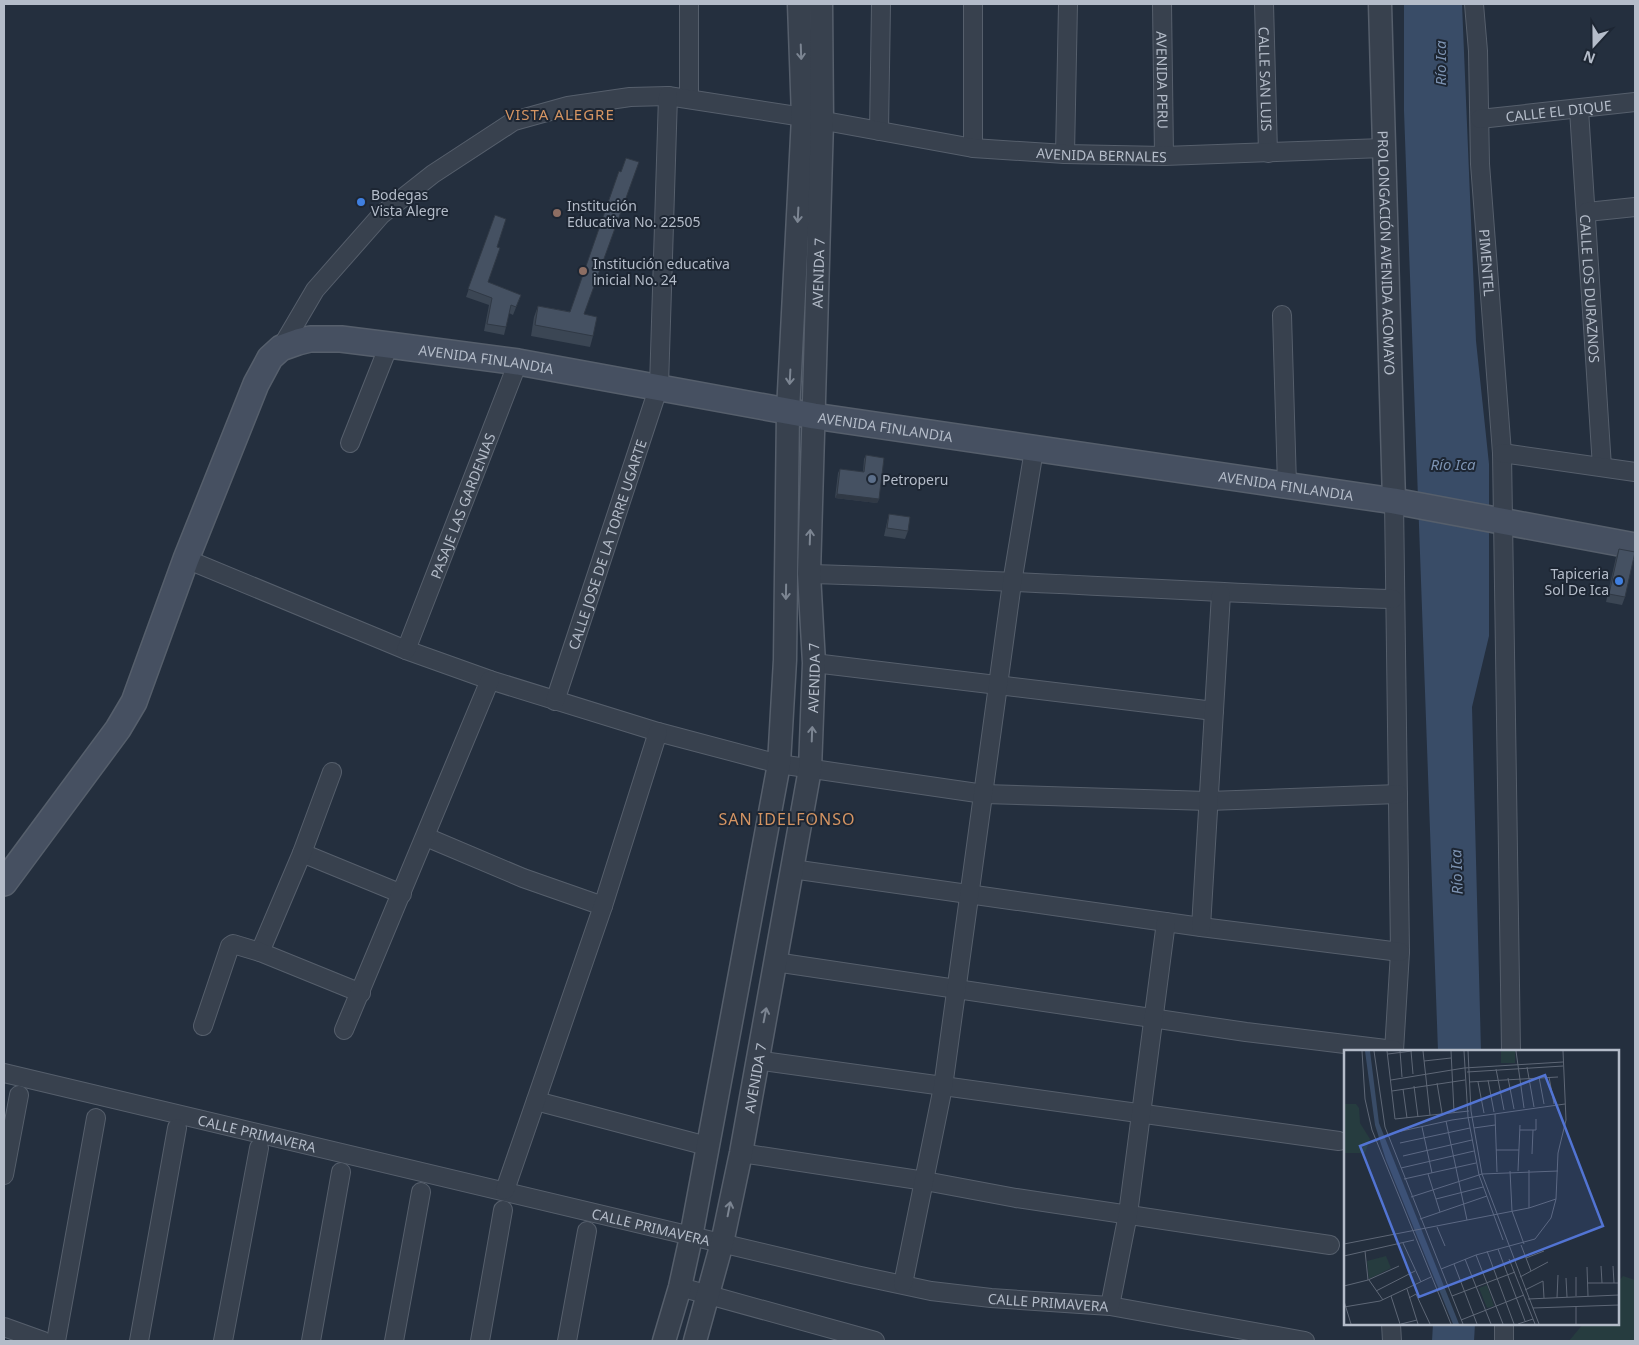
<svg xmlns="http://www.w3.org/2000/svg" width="1639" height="1345" font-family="'Noto Sans',sans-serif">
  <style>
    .green { fill: #263c3f }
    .water { fill: #394c67 }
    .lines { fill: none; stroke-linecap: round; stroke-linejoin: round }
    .minor-casing { stroke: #565f6c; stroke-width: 20 }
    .tertiary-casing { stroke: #565f6c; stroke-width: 25 }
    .secondary-casing { stroke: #565f6c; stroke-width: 28 }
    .minor { stroke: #38414e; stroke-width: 18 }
    .tertiary { stroke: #38414e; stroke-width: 22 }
    .secondary { stroke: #465061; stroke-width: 25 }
    .wall { fill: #3b4654 }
    .shaded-wall { fill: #303945 }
    .building { fill: #455162; stroke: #303945 }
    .oneway { stroke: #7c8592 }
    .shop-dot { fill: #3f7fe0; stroke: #1d2633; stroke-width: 2 }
    .education-dot { fill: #8d6e63; stroke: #1d2633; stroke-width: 2 }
    .service-dot { fill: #5c6f8a; stroke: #1d2633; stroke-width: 2 }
    .labels { text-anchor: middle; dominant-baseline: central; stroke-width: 4; stroke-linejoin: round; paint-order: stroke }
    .street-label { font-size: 14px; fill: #b4bcc9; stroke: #1d2633 }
    .poi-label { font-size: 14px; fill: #b4bcc9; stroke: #1d2633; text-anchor: start }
    .water-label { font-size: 15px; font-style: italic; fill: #7c92b1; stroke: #1d2633 }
    .neighbourhood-label { font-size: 15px; letter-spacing: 1px; fill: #d59563; stroke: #1d2633 }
    .quarter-label { font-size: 16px; letter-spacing: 1px; fill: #d59563; stroke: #1d2633 }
    .inset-road { fill: none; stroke: #5e6776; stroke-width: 1 }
    .view { fill: #5274d3; fill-opacity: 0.15; stroke: #5274d3; stroke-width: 2.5 }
    .inset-edge { fill: none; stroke: #b4bcc9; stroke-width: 2.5 }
  </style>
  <rect width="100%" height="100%" fill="#242f3e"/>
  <path class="green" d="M 1623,1276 L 1635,1280 L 1635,1341 L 1569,1341 L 1583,1324 L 1618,1324 L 1618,1282 Z"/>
  <g class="water">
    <path d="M 1404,4 L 1462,4 L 1476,341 L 1489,464 L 1489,636 L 1472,707 L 1481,1051 L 1438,1051 L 1404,111 Z"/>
    <path d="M 1433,1324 L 1475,1324 L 1474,1341 L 1432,1341 Z"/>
  </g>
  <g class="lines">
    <g class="minor-casing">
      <g id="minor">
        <path d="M 689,4 L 689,99"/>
        <path id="s1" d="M 1162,4 L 1164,156"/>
        <path id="s2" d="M 1264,4 L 1268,153"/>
        <path id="s3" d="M 1474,4 L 1478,51 L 1480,164 L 1502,453 L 1511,1051"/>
        <path id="s4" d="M 1579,110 L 1602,467"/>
        <path id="s5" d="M 1480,119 L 1635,102"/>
        <path d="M 879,131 L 881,4"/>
        <path d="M 973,148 L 973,4"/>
        <path d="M 1065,154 L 1068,4"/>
        <path d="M 1587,212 L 1635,207"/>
        <path d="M 1282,315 L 1287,485"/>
        <path id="s6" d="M 281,348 L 315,290 L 381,215 L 433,174 L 514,121 L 568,106 L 630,97 L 668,96 L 803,117 L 973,148 L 1065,154 L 1164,156 L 1383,148"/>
        <path d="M 350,443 L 389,345"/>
        <path d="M 1502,453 L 1635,472"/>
        <path d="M 1394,501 L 1400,952 L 1394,1051"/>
        <path d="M 186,559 L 406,650 L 490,680 L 658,732 L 779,764 L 984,794 L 1208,801 L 1398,794"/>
        <path d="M 809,574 C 1004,579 1199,593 1393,599"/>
        <path id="s7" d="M 406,650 L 518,362"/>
        <path d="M 814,663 L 1214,711"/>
        <path id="s8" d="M 555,701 L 659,386 L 668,96"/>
        <path d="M 426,837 L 523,878 L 603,906"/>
        <path d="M 302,853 L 402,894"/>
        <path d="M 792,869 L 1201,927 L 1400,952"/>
        <path d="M 1201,927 L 1221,594"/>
        <path d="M 260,952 L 302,853 L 332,772"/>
        <path d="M 775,962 L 1246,1032 L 1394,1050"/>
        <path d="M 203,1026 L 230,946 L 233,944 L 260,952 L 361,993"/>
        <path d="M 344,1030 L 490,680"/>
        <path d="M 756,1060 L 1339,1141"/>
        <path id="s9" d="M 4,1073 L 856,1275 L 931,1291 L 991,1298 L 1110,1306 L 1305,1341"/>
        <path d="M 536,1101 L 707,1146"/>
        <path d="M 741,1153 L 925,1181 L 1016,1198 L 1330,1245"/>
        <path d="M 4,1175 L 19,1095"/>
        <path d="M 505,1190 L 603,906 L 658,732"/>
        <path d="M 903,1284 L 943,1087 L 1012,583 L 1034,450"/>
        <path d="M 680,1287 L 875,1341"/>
        <path d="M 1110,1306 L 1128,1214 L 1166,922"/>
        <path d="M 1391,1324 L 1392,1341"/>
        <path d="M 4,1327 L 43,1341"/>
        <path d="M 56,1341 L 96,1118"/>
        <path d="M 139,1341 L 177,1128"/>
        <path d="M 223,1341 L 259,1148"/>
        <path d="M 311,1341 L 341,1172"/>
        <path d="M 394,1341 L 421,1192"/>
        <path d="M 480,1341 L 503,1210"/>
        <path d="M 567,1341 L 587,1231"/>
        <path d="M 1504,1341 L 1504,1324"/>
      </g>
    </g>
    <g class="tertiary-casing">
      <g id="tertiary">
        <path id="s10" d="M 1380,4 L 1394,501"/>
        <path d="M 664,1341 L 680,1287 L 691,1237 L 779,764 L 785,660 L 788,411 L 803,117 L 799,4"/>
        <path id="s11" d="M 695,1341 L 722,1243 L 741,1153 L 810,769 L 814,663 L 809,574 L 822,121 L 821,4"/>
      </g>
    </g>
    <g class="secondary-casing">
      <g id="secondary">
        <path id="s12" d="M 4,883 L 118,729 L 134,702 L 186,559 L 256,384 L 270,358 L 281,348 L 298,342 L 310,339 L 341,339 L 389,345 L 518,362 L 814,416 L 1394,501 L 1635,546"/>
      </g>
    </g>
    <use href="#minor" class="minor"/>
    <use href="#tertiary" class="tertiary"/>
    <use href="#secondary" class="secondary"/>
  </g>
  <g class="wall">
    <path d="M 495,215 L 497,247 L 488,282 L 521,295 L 513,315 L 509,313 L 506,327 L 504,335 L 484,331 L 489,305 L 466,297 Z"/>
    <path d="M 538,306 L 584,314 L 593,336 L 590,347 L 531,336 L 534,317 Z"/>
    <path d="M 866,455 L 879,499 L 877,503 L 835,498 L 838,473 L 840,469 L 863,472 L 864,459 Z"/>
    <path d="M 889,514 L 908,531 L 905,539 L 884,536 L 887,522 Z"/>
    <path d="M 1619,549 L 1625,597 L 1622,605 L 1606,602 L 1616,557 Z"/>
  </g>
  <path class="shaded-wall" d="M 837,494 L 879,499 L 877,503 L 835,498 Z"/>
  <g class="building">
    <path d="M 626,158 L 639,162 L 584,314 L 597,317 L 593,336 L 535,325 L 538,306 L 570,312 L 619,171 L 621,172 Z"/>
    <path d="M 495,215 L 506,219 L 497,247 L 500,248 L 488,282 L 521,295 L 516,307 L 511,305 L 506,327 L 487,324 L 492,298 L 468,289 Z"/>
    <path d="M 866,455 L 884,458 L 879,499 L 837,494 L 840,469 L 864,472 Z"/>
    <path d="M 889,514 L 910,517 L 908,531 L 887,528 Z"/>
    <path d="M 1619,549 L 1635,552 L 1625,597 L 1609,594 Z"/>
  </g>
  <defs><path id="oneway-shaft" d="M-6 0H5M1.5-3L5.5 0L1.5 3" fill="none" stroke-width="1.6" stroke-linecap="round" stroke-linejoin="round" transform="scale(1.25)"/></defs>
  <g class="oneway">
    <use href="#oneway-shaft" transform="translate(801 52) rotate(88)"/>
    <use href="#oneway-shaft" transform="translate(798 215) rotate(93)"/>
    <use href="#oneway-shaft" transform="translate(790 377) rotate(93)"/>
    <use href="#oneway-shaft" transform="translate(810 537) rotate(-88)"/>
    <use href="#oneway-shaft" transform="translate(786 592) rotate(91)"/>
    <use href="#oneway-shaft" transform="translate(812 734) rotate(-88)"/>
    <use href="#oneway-shaft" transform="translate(765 1015) rotate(-79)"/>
    <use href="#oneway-shaft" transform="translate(729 1209) rotate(-79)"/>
  </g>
  <g class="shop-dot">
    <circle cx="361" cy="202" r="5"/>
    <circle cx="1619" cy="581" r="5"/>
  </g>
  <g class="education-dot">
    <circle cx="557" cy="213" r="5"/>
    <circle cx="583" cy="271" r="5"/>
  </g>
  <circle class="service-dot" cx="872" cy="479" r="5"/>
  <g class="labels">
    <g class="street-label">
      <text stroke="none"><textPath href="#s2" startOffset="75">CALLE SAN LUIS</textPath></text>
      <text stroke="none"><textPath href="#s1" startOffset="76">AVENIDA PERU</textPath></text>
      <text stroke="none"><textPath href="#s5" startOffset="79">CALLE EL DIQUE</textPath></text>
      <text stroke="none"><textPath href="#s6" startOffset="925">AVENIDA BERNALES</textPath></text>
      <text stroke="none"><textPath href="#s10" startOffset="249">PROLONGACIÓN AVENIDA ACOMAYO</textPath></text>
      <text stroke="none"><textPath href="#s3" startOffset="259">PIMENTEL</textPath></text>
      <text stroke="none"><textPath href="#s11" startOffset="1080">AVENIDA 7</textPath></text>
      <text stroke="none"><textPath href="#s4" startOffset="179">CALLE LOS DURAZNOS</textPath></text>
      <text stroke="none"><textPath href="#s12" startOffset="816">AVENIDA FINLANDIA</textPath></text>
      <text stroke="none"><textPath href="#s12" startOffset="1221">AVENIDA FINLANDIA</textPath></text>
      <text stroke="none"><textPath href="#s12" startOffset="1626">AVENIDA FINLANDIA</textPath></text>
      <text stroke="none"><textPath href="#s7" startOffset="155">PASAJE LAS GARDENIAS</textPath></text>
      <text stroke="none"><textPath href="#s8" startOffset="165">CALLE JOSE DE LA TORRE UGARTE</textPath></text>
      <text stroke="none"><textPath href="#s11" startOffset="675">AVENIDA 7</textPath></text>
      <text stroke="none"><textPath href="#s11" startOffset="270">AVENIDA 7</textPath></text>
      <text stroke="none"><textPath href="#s9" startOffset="260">CALLE PRIMAVERA</textPath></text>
      <text stroke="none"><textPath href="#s9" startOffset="665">CALLE PRIMAVERA</textPath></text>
      <text stroke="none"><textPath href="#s9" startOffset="1070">CALLE PRIMAVERA</textPath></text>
    </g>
    <g class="poi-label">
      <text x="371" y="194">Bodegas<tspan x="371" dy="16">Vista Alegre</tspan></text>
      <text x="567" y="205">Institución<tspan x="567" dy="16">Educativa No. 22505</tspan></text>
      <text x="593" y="263">Institución educativa<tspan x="593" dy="16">inicial No. 24</tspan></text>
      <text x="882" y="479">Petroperu</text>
      <text x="1609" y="573" text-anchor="end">Tapiceria<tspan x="1609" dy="16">Sol De Ica</tspan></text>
    </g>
    <g class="water-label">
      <text transform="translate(1440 63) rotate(-90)">Río Ica</text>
      <text x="1453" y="464">Río Ica</text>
      <text transform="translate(1456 872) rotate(-92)">Río Ica</text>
    </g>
    <g class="neighbourhood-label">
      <text x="560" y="114">VISTA ALEGRE</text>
    </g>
    <g class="quarter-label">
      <text x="787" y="819">SAN IDELFONSO</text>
    </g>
  </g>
  <g transform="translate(1344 1050)">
    <rect width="275" height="275" fill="#242f3e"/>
    <path d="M 0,1 L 0,54 L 12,54 L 15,58 L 16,73 L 26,89 L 21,103 L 0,103 ZM 157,1 L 171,1 L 171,13 L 157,13 ZM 42,206 L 47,218 L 25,229 L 23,211 ZM 143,235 L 150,256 L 143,258 L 135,238 Z" fill="#263c3f"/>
    <path d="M 21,1 L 26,1 L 35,73 L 115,274 L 109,274 L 42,110 L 31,75 Z" fill="#394c67"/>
    <path class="inset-road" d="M 18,1 L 21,49 L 28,80 L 107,274M 30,1 L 41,77 L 119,274M 43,1 L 51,69 L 125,61M 56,1 L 58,27M 67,1 L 69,24M 79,1 L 86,65M 107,1 L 110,62M 120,1 L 124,67 L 135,125 L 159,190M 124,1 L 127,61 L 138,124 L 195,274M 172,1 L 180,58M 44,4 L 68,1M 80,11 L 107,8M 183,17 L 190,57M 152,19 L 160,60M 123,22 L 219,16M 195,27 L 200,54M 205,27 L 210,54M 164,28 L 170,59M 47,30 L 120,18 L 219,12M 144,30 L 150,62M 125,32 L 214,27M 134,32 L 140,63M 93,33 L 98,63M 70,36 L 74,67M 59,39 L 63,68M 48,41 L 121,30M 151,64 L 153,122M 102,71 L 123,170M 78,77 L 88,123M 130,78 L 151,75M 176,80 L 192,80 L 192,69M 53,82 L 108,70 L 221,54M 56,93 L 126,78M 152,100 L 175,100M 188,104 L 189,80M 59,106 L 128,90M 57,118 L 130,101M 166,121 L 168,161 L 180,194M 174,121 L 176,75M 84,124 L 96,162M 60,129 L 132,113M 67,147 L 138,124 L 214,121M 92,149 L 139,137M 185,158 L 185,120M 76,169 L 143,146M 93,177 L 101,196M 59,193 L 77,232M 0,194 L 185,158 L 212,149 L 214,103 L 222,70 L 219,1M 177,195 L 187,221M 154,199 L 181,271M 21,201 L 24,230M 143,201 L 170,274M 132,205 L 159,274M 0,206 L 70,190M 182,208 L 200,201M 121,209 L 147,274M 165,209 L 191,274M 110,214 L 133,274M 257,216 L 258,233M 269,216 L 270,233M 243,217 L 244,246M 97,219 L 132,205 L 191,189 L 207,168 L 212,149M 176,227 L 204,212M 232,227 L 232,246M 222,228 L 223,247M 25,230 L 39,250M 244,233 L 275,233M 0,236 L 24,230 L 55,216M 63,239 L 74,274M 181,240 L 199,231 L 200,248M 32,241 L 71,221M 47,246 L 56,274M 108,246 L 171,222M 65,248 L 72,244 L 86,274M 213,248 L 214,225M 184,249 L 275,245M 0,251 L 7,274M 0,257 L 36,251 L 87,227M 232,257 L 232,274M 189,258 L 275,255M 117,270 L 180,245M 57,274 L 73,270M 174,274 L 189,269"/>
    <path class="view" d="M 201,25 L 259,176 L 75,247 L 16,96 Z"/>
    <rect width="275" height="275" class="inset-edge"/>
  </g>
  <rect width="1639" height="1345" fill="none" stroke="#b4bcc9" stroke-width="10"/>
  <g transform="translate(1594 45) rotate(201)" stroke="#1d2633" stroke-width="4" paint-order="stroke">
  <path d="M0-4L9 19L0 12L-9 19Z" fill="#b4bcc9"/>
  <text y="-8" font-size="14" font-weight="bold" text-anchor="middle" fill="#b4bcc9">N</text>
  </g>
</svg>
